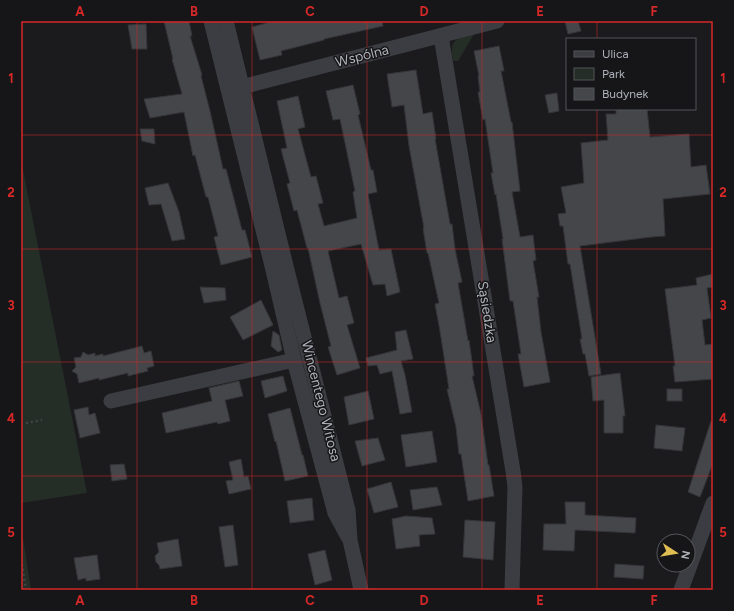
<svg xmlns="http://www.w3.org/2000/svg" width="734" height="611" font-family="Figtree,sans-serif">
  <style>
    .green { fill: #252d27 }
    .building { fill: #45464a; stroke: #363539 }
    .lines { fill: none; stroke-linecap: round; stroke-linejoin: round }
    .path { stroke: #434448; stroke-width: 2.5; stroke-dasharray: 2 3; stroke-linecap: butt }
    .minor { stroke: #3c3d42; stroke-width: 15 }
    .grid { fill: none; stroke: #d62828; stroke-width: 1; stroke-opacity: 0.55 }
    .labels { text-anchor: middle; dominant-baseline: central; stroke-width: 3; stroke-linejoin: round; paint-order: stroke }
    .street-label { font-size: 14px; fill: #afb2bb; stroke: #161618 }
    .neatline { fill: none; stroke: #d62828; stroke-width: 1.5 }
    .grid-label { font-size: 13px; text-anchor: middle; font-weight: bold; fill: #d62828 }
  </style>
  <rect width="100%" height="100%" fill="#1b1b1d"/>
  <g class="green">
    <path d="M 473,33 L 473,36 L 458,61 L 453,61 C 449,39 456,39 473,33 Z"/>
    <path d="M 21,160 L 87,493 L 21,503 Z"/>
    <path d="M 21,525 L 31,590 L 21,590 Z"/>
  </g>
  <g class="building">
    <path d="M 164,21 L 189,21 L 192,36 L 190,36 L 202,75 L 201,76 L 210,111 L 223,169 L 226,169 L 242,230 L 245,230 L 252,257 L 221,265 L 214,237 L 218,236 L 208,197 L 206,197 L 195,155 L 193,156 L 184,112 L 150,118 L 144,99 L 182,94 L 172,59 L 173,59 Z"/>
    <path d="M 274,21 L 382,21 L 383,26 L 324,39 L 324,40 L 281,51 L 282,55 L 260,60 L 252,27 Z"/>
    <path d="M 565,21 L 578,21 L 581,31 L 568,34 Z"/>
    <path d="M 146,24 L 147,49 L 132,49 L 128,25 Z"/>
    <path d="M 499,46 L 504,71 L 501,71 L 511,122 L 512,122 L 520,191 L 512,192 L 520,237 L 533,235 L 536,260 L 533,261 L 539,297 L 537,297 L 541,332 L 550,382 L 524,387 L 518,354 L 521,354 L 513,301 L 510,301 L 502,239 L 503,239 L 496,194 L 495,195 L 491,173 L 493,173 L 485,119 L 483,120 L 478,92 L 480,92 L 478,76 L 479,76 L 474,51 Z"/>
    <path d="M 416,70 L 423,114 L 432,112 L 436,139 L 435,139 L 450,224 L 452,224 L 455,249 L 462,282 L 458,283 L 468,341 L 469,340 L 474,376 L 472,376 L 481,414 L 488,465 L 489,465 L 494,496 L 468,501 L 461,454 L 459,454 L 456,427 L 447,389 L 449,389 L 440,331 L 435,304 L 439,303 L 428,253 L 427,253 L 423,228 L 424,228 L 409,146 L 404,105 L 392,107 L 387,74 Z"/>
    <path d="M 353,85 L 360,114 L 358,115 L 371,170 L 373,170 L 377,192 L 368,194 L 379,250 L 391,249 L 400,292 L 387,296 L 385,284 L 373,285 L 361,244 L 328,251 L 339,298 L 347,296 L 354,323 L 347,325 L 360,368 L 337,375 L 328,347 L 331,346 L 320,303 L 308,248 L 307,248 L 297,210 L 294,211 L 287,184 L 290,183 L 281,149 L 287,148 L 277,101 L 298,96 L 305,127 L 298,129 L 311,177 L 316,176 L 323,203 L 318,204 L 324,226 L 357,218 L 353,192 L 355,191 L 340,119 L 333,120 L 326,91 Z"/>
    <path d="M 557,93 L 559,111 L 549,113 L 545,95 Z"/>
    <path d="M 616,109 L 647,109 L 650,137 L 689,134 L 691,167 L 706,165 L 710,194 L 663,199 L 665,236 L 651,237 L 580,246 L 601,374 L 589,376 L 585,354 L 583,354 L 580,339 L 582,339 L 570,264 L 568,264 L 563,226 L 560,226 L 558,214 L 566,213 L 561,187 L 584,183 L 581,143 L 608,140 L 606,114 L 616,114 Z"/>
    <path d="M 140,129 L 154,129 L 155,144 L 142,141 Z"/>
    <path d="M 168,183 L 179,212 L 185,239 L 172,241 L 161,204 L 149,205 L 145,188 Z"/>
    <path d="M 713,274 L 713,287 L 707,288 L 711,318 L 702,320 L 705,345 L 713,344 L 713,379 L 675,382 L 673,366 L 675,366 L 665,289 L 697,285 L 696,278 Z"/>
    <path d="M 200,287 L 225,288 L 226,300 L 204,303 Z"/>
    <path d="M 261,300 L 273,325 L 243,340 L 230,317 Z"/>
    <path d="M 406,330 L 413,359 L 401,361 L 405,375 L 412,412 L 400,414 L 392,371 L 380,374 L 377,365 L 368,366 L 366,358 L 397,350 L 395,332 Z"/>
    <path d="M 273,331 L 279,335 L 282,350 L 278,352 L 271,346 Z"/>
    <path d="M 142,346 L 144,353 L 151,351 L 154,366 L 147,368 L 148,371 L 128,376 L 128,373 L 99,380 L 99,378 L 79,383 L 77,374 L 72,371 L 76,367 L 74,358 L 81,357 L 83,352 L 88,355 L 95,353 L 95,356 L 103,354 L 103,356 Z"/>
    <path d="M 620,373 L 625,416 L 623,416 L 623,433 L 604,433 L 604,400 L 593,401 L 591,377 Z"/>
    <path d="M 283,376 L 287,391 L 265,398 L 261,381 Z"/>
    <path d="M 239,381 L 243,396 L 225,400 L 230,421 L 218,424 L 217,422 L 166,433 L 162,413 L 212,401 L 209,388 Z"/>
    <rect x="667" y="389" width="15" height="12"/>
    <path d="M 368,391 L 374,419 L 349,425 L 344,397 Z"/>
    <path d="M 88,407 L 89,415 L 95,413 L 100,433 L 80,438 L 74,410 Z"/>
    <path d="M 290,408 L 302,455 L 303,455 L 308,476 L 285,481 L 276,441 L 275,442 L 268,414 Z"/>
    <path d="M 711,421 L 713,421 L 713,463 L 700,497 L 688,492 Z"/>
    <path d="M 656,425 L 685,428 L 682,451 L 654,448 Z"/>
    <path d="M 432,431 L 437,462 L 406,467 L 401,435 Z"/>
    <path d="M 378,438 L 385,460 L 362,466 L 355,441 Z"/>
    <path d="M 241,459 L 244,477 L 248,476 L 251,489 L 229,494 L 226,481 L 233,480 L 229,462 Z"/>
    <path d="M 124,464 L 127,479 L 112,481 L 110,465 Z"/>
    <path d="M 391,482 L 398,507 L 374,513 L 367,489 Z"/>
    <path d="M 437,487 L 442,505 L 413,510 L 410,490 Z"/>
    <path d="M 312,498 L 314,520 L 290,523 L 287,501 Z"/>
    <path d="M 565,502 L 585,502 L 585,515 L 636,518 L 635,533 L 575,530 L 574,551 L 543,550 L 544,524 L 566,524 Z"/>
    <path d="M 406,516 L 432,518 L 435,534 L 419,535 L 420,546 L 396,549 L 392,519 Z"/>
    <path d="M 465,520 L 495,522 L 493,560 L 463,557 Z"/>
    <path d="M 233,525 L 238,565 L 225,567 L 219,527 Z"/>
    <path d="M 178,539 L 182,566 L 160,569 L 159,565 L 156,562 L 155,556 L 159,552 L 157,543 Z"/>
    <path d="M 325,550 L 332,580 L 315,585 L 308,554 Z"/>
    <path d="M 97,555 L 100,579 L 86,581 L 86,578 L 78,580 L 74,558 Z"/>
    <path d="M 615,564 L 644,566 L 643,579 L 614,577 Z"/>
  </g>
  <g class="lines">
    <g class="path">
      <path d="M 21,327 L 22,327"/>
      <path d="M 21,424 L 42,420"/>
      <path d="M 21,559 L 26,590"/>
    </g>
    <g class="minor">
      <path d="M 211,21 L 272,266 L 294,360 L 335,513 L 348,537"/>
      <path d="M 226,21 L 287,270 L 348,510 L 350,540 L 361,590"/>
      <path d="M 441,36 L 513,471 L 515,487 L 512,590"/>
      <path d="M 234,89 L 497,21"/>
      <path d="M 111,401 L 294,360"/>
      <path d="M 681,590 L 713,503"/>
    </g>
  </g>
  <path class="grid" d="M 137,21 L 137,590M 252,21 L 252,590M 367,21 L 367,590M 482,21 L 482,590M 597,21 L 597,39M 597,109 L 597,590M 21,135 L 713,135M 21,249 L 713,249M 21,362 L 713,362M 21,476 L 713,476"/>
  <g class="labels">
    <g class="street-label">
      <text transform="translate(362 56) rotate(-14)">Wspólna</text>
      <text transform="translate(487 312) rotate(81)">Sąsiedzka</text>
      <text transform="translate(321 401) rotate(76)">Wincentego Witosa</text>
    </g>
  </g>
  <rect width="734" height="611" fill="none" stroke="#161618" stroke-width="44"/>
  <rect x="566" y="38" width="130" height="72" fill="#161618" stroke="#535459"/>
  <rect x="574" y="51" width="20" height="6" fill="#3c3d42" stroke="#535459"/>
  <text x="602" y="58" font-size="12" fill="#afb2bb">Ulica</text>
  <rect x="574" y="68" width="20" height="12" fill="#252d27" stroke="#535459"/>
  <text x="602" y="78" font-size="12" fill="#afb2bb">Park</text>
  <rect x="574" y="88" width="20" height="12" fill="#45464a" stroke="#535459"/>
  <text x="602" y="98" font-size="12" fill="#afb2bb">Budynek</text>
  <g transform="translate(676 553) rotate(102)"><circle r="19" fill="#161618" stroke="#535459"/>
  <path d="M0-3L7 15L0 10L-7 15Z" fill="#debd52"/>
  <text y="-6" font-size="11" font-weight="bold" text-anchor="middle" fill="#afb2bb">N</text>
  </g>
  <rect x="22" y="22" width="690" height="567" class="neatline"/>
  <g class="grid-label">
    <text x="80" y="16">A</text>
    <text x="194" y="16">B</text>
    <text x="310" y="16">C</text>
    <text x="424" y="16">D</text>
    <text x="540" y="16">E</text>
    <text x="654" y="16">F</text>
    <text x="11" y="83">1</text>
    <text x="723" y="83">1</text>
    <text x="11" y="197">2</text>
    <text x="723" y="197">2</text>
    <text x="11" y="310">3</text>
    <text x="723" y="310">3</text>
    <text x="11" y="423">4</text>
    <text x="723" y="423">4</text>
    <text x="11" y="537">5</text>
    <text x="723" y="537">5</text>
    <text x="80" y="605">A</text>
    <text x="194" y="605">B</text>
    <text x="310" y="605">C</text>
    <text x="424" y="605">D</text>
    <text x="540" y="605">E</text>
    <text x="654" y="605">F</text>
  </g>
</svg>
